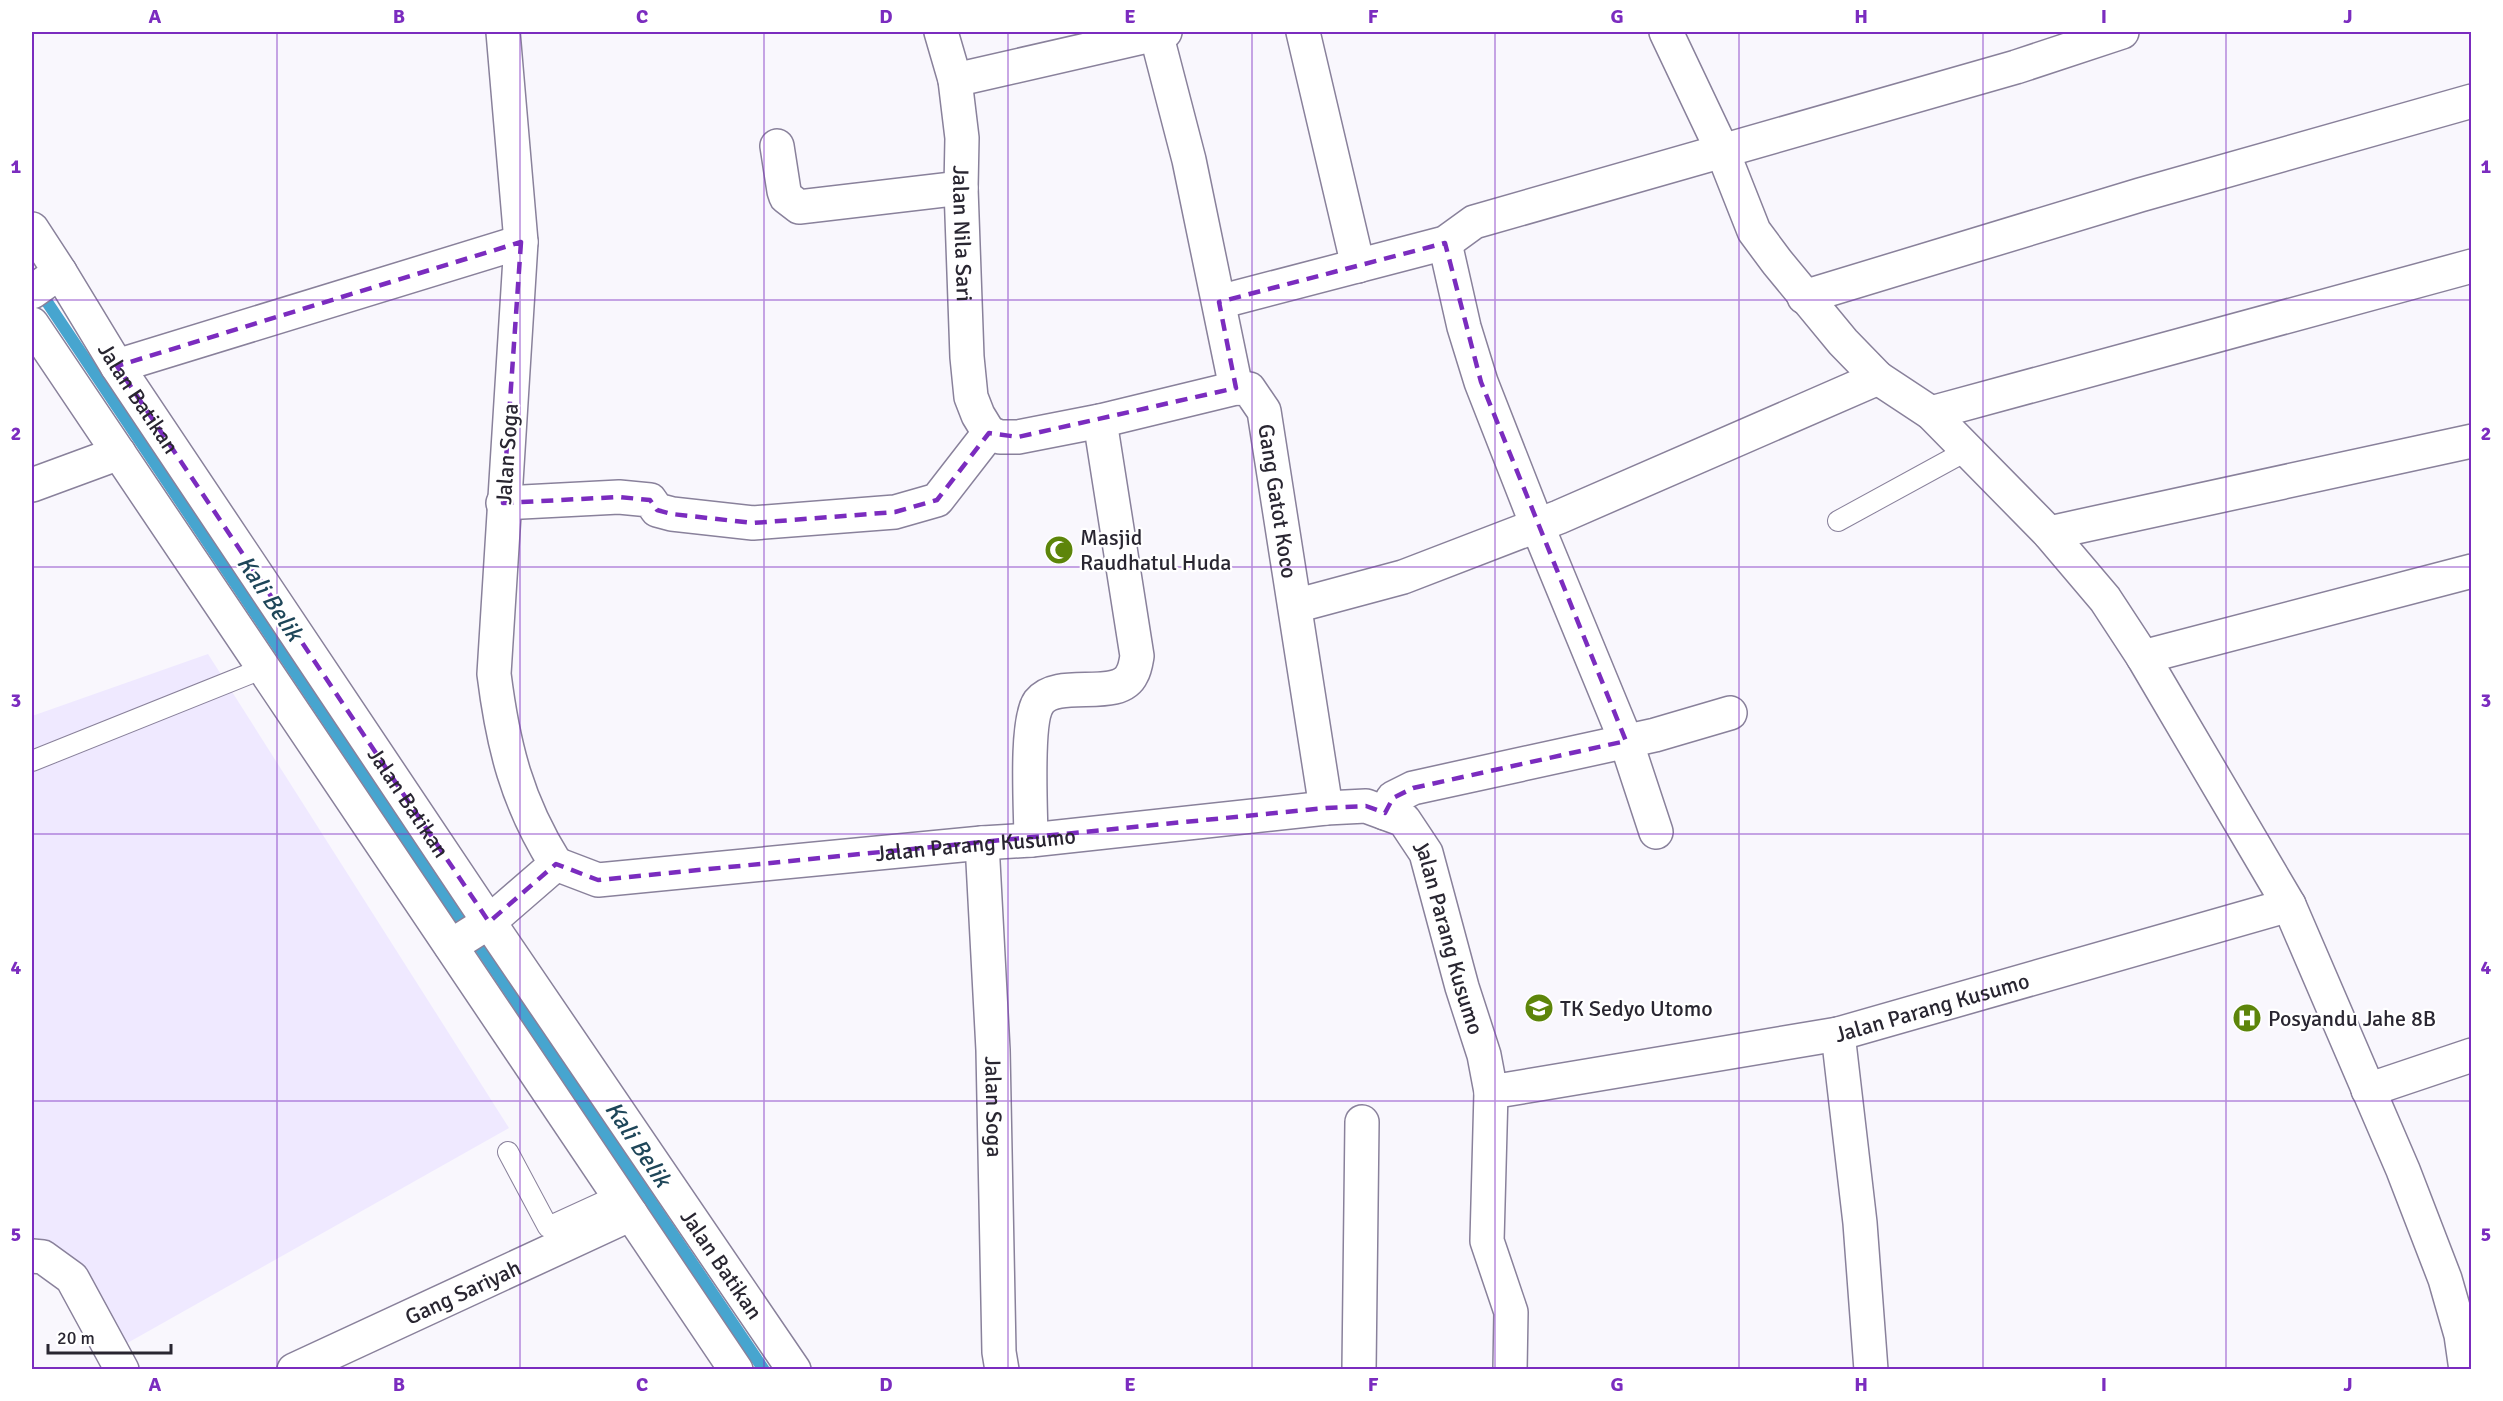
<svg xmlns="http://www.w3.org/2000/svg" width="2503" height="1401" font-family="Signika,sans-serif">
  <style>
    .built { fill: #efe9ff }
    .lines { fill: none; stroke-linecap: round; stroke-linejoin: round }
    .stream { stroke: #47a5cf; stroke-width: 12 }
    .service-casing { stroke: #89819b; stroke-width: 22 }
    .minor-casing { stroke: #89819b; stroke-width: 36 }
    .secondary-casing { stroke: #89819b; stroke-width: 36 }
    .service { stroke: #fff; stroke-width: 20 }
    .minor { stroke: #fff; stroke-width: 33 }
    .secondary { stroke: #fff; stroke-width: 33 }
    .marked { fill: none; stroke: #7b2cbf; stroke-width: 4.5; stroke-dasharray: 12 8; stroke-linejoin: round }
    .grid { fill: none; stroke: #7b2cbf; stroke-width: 1.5; stroke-opacity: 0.55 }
    .labels { text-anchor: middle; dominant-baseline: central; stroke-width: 4.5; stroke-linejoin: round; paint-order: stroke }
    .street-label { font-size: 22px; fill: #292631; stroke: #fff }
    .poi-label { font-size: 22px; fill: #292631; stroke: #fff; text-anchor: start }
    .water-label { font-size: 24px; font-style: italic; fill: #1e4659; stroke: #fff }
    .neatline { fill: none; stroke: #7b2cbf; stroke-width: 2 }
    .grid-label { font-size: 20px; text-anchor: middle; font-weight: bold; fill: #7b2cbf }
  </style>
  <rect width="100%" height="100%" fill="#f9f7fd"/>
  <path class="built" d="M 208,654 L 509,1128 L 115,1350 L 32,1251 L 32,716 Z"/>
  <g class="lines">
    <g class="stream">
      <path d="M 43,296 L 463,923"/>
      <path d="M 477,943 L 764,1370"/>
    </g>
    <g class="service-casing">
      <g id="service">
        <path d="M 1838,521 L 1968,450"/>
        <path d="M 32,761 L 264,668"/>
        <path d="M 508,1152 L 548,1227 L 618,1195"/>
      </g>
    </g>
    <g class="minor-casing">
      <g id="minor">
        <path d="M 503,32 L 521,242 L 494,674 C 503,746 517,802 556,864"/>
        <path id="s1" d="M 941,32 L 955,80 L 962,138 L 961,188 L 967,357 L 971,397 L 978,415 L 989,433"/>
        <path d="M 1303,32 L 1358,266"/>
        <path d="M 1666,32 L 1722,150 L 1754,231 L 1777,262 L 1843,342 L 1878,378 L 1931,413 L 2049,533 L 2105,599 L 2143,657 L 2289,905 L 2403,1170 L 2445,1279 L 2461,1335 L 2466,1370"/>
        <path d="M 1156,33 L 1189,160 L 1236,388"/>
        <path d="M 955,80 L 1165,32"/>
        <path d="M 777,146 L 784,191 L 786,197 L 799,207 L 961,188"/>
        <path d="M 1445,243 L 1464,327 L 1481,382 L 1537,525 L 1626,741 L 1656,832"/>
        <path d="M 32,292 L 60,272"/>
        <path d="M 1804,297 L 2140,195 L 2472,101"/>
        <path d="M 1219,302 L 1445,243 L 1474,222 L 2016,67 L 2122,32"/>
        <path d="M 117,366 L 521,242"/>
        <path d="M 1931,413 L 2472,266"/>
        <path id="s2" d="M 989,433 L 1000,437 L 1018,437 L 1100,421 L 1236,388 L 1249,389 L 1264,411 L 1326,808"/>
        <path d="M 32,485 L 119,453"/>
        <path d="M 503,503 L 619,497 L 650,500 L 657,510 L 672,514 L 753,523 L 895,512 L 937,500 L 989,433"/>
        <path d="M 2049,533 L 2472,441"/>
        <path d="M 1295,606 L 1403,577 L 1559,517 L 1878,378"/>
        <path d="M 2143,657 L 2472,571"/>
        <path d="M 1385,813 L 1393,798 L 1413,788 L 1655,735 L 1730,713"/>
        <path d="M 1031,840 C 1031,813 1025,721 1039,702 C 1058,677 1119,703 1132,674 C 1135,669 1136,662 1137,656 L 1100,421"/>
        <path id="s3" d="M 982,843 L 993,1050 L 999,1352 L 1002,1370"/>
        <path id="s4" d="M 556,864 L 598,880 L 982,843 L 1031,840 L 1326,808 L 1366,806 L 1404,820 L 1426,853 L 1462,987 L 1484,1055 L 1491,1092 L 1838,1034 L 2289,905"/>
        <path d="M 451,946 L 489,922 L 556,864"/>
        <path d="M 1838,1034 L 1860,1223 L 1871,1370"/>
        <path d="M 2368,1090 L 2472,1055"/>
        <path d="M 1491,1092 L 1487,1241 L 1511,1312 L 1510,1370"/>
        <path d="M 32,1256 L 43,1257 L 72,1278 L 122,1370"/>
        <path id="s5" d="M 294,1370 L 631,1214"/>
        <path d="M 1359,1370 L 1362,1122"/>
      </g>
    </g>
    <g class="secondary-casing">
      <g id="secondary">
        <path id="s6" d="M 32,229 L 60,272 L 117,366 L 489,922 L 794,1370"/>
        <path d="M 32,324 L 736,1370"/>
      </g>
    </g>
    <use href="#service" class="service"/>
    <use href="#minor" class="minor"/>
    <use href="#secondary" class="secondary"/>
  </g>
  <path class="marked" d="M 521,242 L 503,503 L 619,497 L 650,500 L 657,510 L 672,514 L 753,523 L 895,512 L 937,500 L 989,433 L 1018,437 L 1236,388 L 1219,302 L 1445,243 L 1481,382 L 1626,741 L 1413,788 L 1393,798 L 1385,813 L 1366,806 L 1326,808 L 598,880 L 556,864 L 489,922 L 117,366 Z"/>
  <path class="grid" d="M 277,32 L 277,1370M 520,32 L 520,1370M 764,32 L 764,1370M 1008,32 L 1008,1370M 1252,32 L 1252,1370M 1495,32 L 1495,1370M 1739,32 L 1739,1370M 1983,32 L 1983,1370M 2226,32 L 2226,1370M 32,300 L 2472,300M 32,567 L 2472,567M 32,834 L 2472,834M 32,1101 L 2472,1101"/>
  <defs>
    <g id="mosque-disc" transform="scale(1.5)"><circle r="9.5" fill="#5d850a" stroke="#fff"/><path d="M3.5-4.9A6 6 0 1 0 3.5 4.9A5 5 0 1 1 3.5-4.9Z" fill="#fff"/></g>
    <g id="school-disc" transform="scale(1.5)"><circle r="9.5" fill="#5d850a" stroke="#fff"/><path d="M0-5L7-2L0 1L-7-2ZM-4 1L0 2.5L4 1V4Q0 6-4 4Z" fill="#fff"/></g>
    <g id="hospital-disc" transform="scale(1.5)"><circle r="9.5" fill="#5d850a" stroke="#fff"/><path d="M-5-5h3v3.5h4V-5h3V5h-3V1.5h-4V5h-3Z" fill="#fff"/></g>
  </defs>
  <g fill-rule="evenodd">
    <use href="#mosque-disc" x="1059" y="550"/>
    <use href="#school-disc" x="1539" y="1008"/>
    <use href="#hospital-disc" x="2247" y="1018"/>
  </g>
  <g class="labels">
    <g class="street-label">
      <text stroke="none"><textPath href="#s1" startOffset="204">Jalan Nila Sari</textPath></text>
      <text stroke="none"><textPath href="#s6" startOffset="200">Jalan Batikan</textPath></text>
      <text transform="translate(507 454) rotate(-86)">Jalan Soga</text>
      <text stroke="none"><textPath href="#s2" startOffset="384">Gang Gatot Koco</textPath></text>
      <text stroke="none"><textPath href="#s6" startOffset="686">Jalan Batikan</textPath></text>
      <text stroke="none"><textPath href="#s4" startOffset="424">Jalan Parang Kusumo</textPath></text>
      <text stroke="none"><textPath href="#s4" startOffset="984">Jalan Parang Kusumo</textPath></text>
      <text stroke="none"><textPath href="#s4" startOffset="1594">Jalan Parang Kusumo</textPath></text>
      <text stroke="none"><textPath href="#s3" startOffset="264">Jalan Soga</textPath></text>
      <text stroke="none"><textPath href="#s6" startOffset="1244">Jalan Batikan</textPath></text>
      <text stroke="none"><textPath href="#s5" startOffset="186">Gang Sariyah</textPath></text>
    </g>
    <g class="poi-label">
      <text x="1080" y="537">Masjid<tspan x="1080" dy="25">Raudhatul Huda</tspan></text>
      <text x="1560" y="1008">TK Sedyo Utomo</text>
      <text x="2268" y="1018">Posyandu Jahe 8B</text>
    </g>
    <g class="water-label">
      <text transform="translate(270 598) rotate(56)">Kali Belik</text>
      <text transform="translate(638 1144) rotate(56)">Kali Belik</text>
    </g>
  </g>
  <rect width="2503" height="1401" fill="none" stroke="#ffffff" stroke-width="66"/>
  <path d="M48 1344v9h123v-9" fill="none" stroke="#292631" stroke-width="3"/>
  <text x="57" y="1344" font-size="18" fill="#292631" stroke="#ffffff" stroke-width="4.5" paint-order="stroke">20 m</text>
  <rect x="33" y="33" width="2437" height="1335" class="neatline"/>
  <g class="grid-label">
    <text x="155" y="23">A</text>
    <text x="399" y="23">B</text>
    <text x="642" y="23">C</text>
    <text x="886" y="23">D</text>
    <text x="1130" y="23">E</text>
    <text x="1373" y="23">F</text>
    <text x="1617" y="23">G</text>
    <text x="1861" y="23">H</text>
    <text x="2104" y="23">I</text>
    <text x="2348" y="23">J</text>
    <text x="16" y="173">1</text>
    <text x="2486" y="173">1</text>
    <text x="16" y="440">2</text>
    <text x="2486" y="440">2</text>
    <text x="16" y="707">3</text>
    <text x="2486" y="707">3</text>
    <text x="16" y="974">4</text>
    <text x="2486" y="974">4</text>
    <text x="16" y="1241">5</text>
    <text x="2486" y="1241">5</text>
    <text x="155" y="1391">A</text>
    <text x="399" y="1391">B</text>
    <text x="642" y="1391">C</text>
    <text x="886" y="1391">D</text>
    <text x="1130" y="1391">E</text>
    <text x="1373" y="1391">F</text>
    <text x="1617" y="1391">G</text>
    <text x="1861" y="1391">H</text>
    <text x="2104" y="1391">I</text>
    <text x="2348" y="1391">J</text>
  </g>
</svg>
